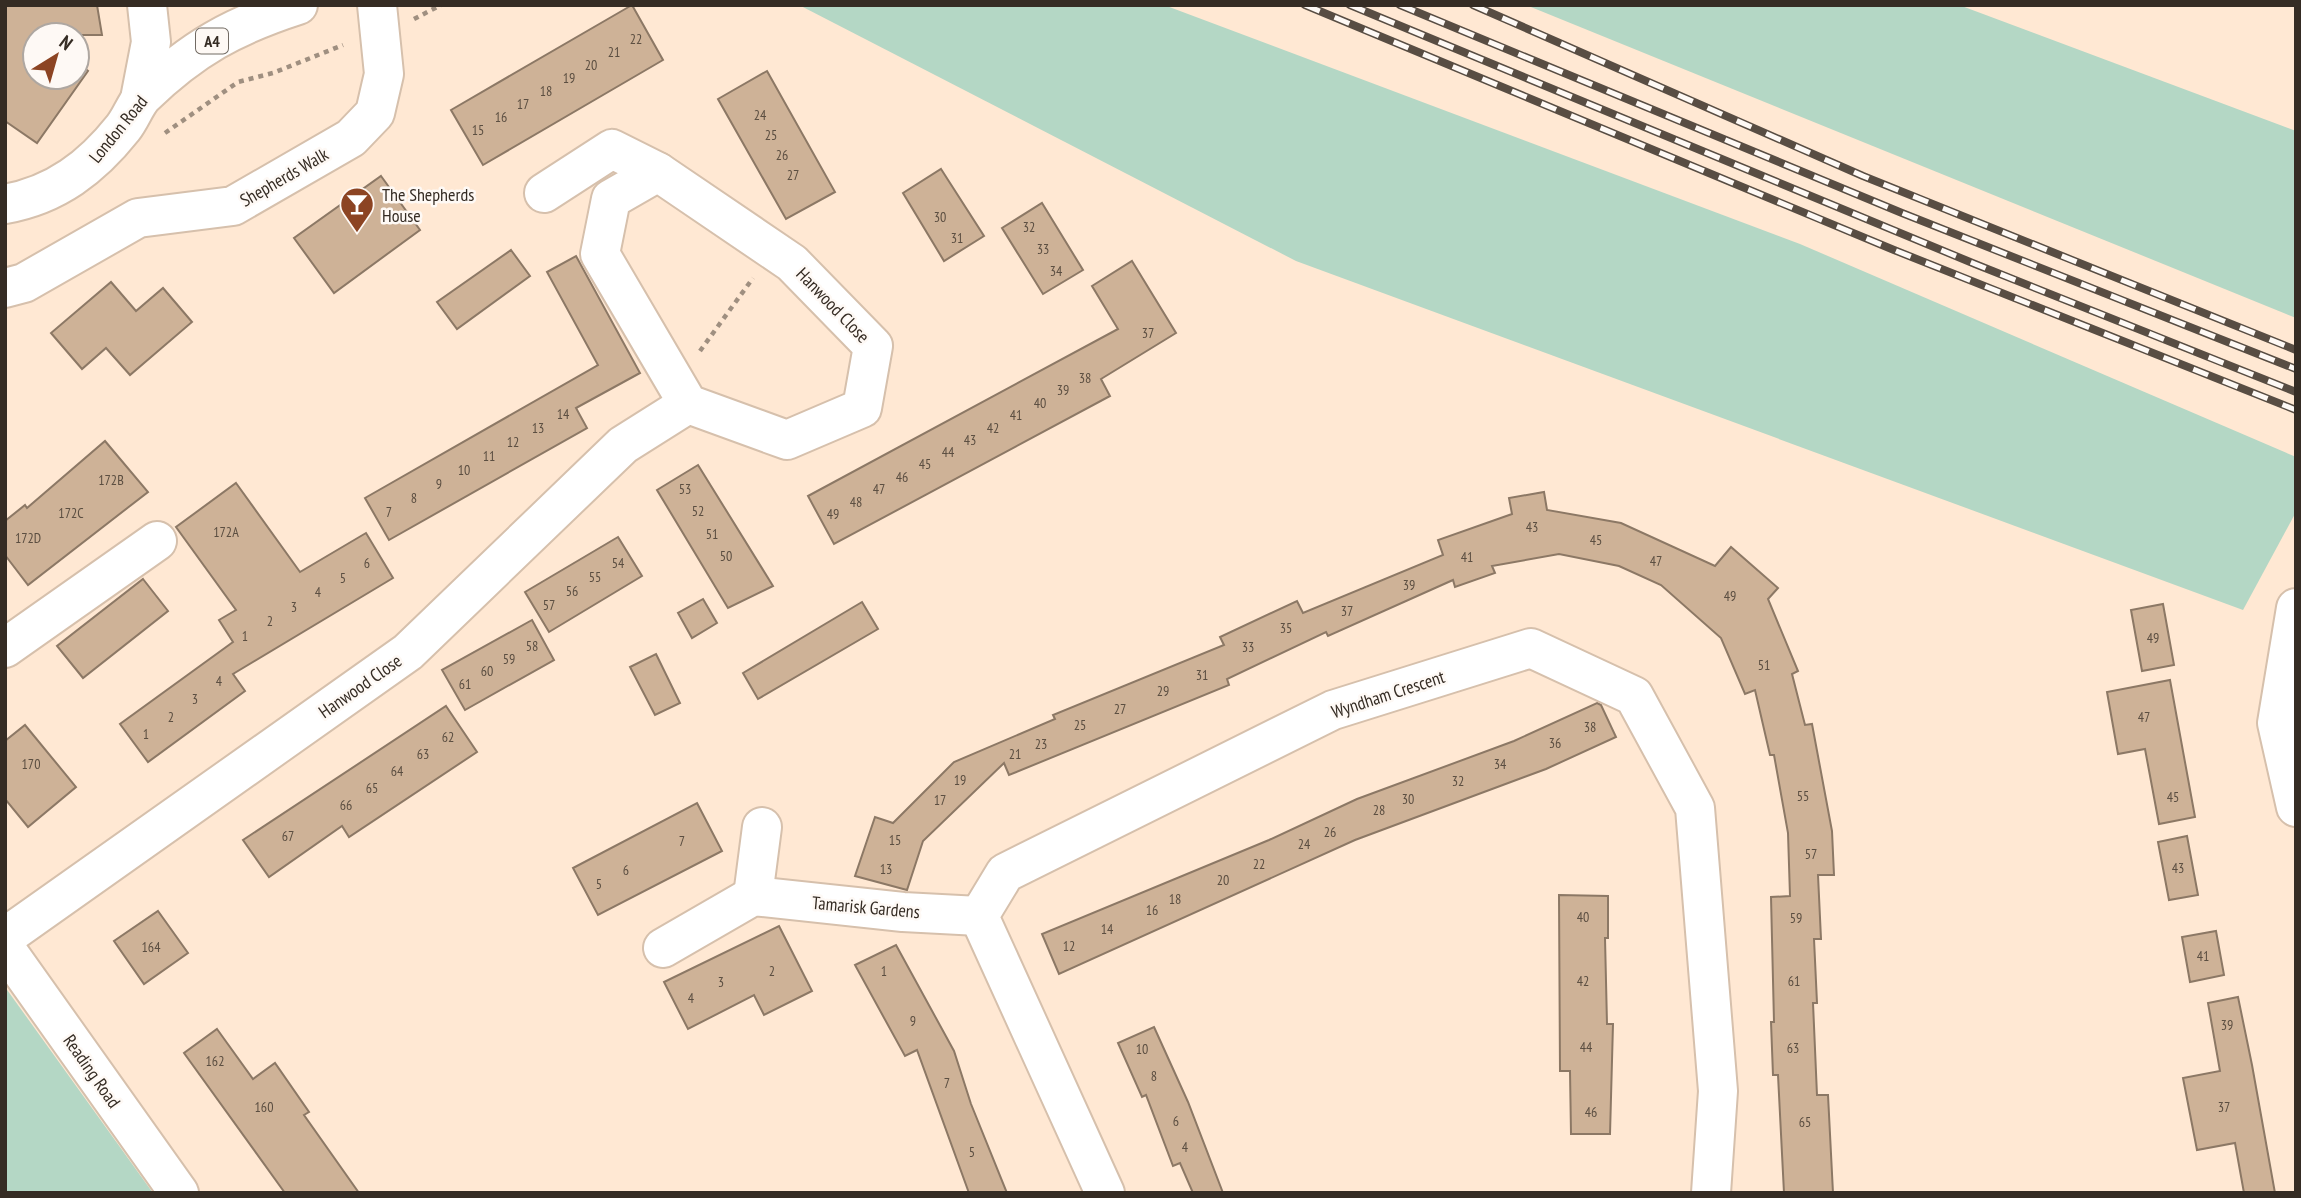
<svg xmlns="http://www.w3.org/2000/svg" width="2301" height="1198" font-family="'PT Sans Narrow',sans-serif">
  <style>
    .green { fill: #b4d7c5 }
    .building { fill: #ceb297; stroke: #8c7865; stroke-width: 2 }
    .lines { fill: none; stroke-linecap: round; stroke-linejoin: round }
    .minor-casing { stroke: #d6c0ac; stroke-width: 42 }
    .major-casing { stroke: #d6c0ac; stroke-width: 42 }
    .path { stroke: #9f8f80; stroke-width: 4.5; stroke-dasharray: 5 5; stroke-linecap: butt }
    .minor { stroke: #fff; stroke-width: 38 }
    .major { stroke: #fff; stroke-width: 38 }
    .rail-casing { stroke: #584d43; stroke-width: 8 }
    .rail { stroke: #fef9f5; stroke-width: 5; stroke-dasharray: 16; stroke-linecap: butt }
    .labels { text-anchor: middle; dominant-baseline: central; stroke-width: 5; stroke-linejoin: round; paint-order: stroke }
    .number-label { font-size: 14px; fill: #5b4e41 }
    .shield { fill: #fef9f5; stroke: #716a63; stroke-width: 2 }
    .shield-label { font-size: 16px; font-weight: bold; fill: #352c24 }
    .street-label { font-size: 18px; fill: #352c24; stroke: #fef9f5 }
    .poi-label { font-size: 18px; fill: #352c24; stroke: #fef9f5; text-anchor: start }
  </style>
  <rect width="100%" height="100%" fill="#ffe8d3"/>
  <g class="green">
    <path d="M 799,5 L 1164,5 L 1800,244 L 2296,457 L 2296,512 L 2243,610 L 1296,261 Z"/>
    <path d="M 1526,5 L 1959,5 L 2296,131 L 2296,318 Z"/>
    <path d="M 5,987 L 153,1193 L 5,1193 Z"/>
  </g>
  <g class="building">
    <path d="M 5,5 L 97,5 L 102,35 L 35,35 L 35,77 L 77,77 L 77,62 L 88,71 L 37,143 L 5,121 Z"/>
    <path d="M 632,5 L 663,60 L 483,165 L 451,110 Z"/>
    <path d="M 767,71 L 835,192 L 786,219 L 718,99 Z"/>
    <path d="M 941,169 L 984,236 L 944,261 L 903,193 Z"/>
    <path d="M 381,176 L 420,230 L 334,293 L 294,238 Z"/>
    <path d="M 1042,203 L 1083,270 L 1043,294 L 1002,228 Z"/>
    <path d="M 511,250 L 530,276 L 457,329 L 437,302 Z"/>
    <path d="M 576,256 L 640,373 L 576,408 L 587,428 L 389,540 L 365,498 L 598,365 L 547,272 Z"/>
    <path d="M 1132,261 L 1176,333 L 1101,379 L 1110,396 L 834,544 L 808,496 L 1118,329 L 1092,286 Z"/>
    <path d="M 111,282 L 136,311 L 163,288 L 192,322 L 130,375 L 106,348 L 82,369 L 51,333 Z"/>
    <path d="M 105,441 L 148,492 L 28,585 L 5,555 L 5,521 L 25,505 L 27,508 Z"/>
    <path d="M 698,465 L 773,586 L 728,608 L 657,490 Z"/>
    <path d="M 236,483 L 300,572 L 366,533 L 393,578 L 233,674 L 245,691 L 148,762 L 120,724 L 233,642 L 219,620 L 236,610 L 176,527 Z"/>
    <path d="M 1544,492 L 1547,510 L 1621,523 L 1715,566 L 1731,547 L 1778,588 L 1768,599 L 1798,671 L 1792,674 L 1805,725 L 1812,724 L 1832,831 L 1834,875 L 1818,875 L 1821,939 L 1814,939 L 1817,1003 L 1813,1003 L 1817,1095 L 1828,1095 L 1833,1193 L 1784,1193 L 1778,1075 L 1773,1075 L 1771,1022 L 1774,1022 L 1771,897 L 1790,896 L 1788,833 L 1774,755 L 1770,755 L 1755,690 L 1745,694 L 1721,638 L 1661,585 L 1619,566 L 1559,554 L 1492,566 L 1495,573 L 1455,587 L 1453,580 L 1328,636 L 1326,632 L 1227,679 L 1229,685 L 1009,775 L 1004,763 L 923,841 L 907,890 L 855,876 L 875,817 L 893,823 L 954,762 L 1055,719 L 1053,715 L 1224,645 L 1220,637 L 1297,601 L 1303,613 L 1443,555 L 1438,540 L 1512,514 L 1509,498 Z"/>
    <path d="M 618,537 L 642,576 L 549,632 L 525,592 Z"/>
    <path d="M 143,579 L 168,611 L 83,678 L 57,646 Z"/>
    <path d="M 703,599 L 717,623 L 692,638 L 678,613 Z"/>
    <path d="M 862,602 L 878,629 L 758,699 L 743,673 Z"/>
    <path d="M 2163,604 L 2174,665 L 2142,671 L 2131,610 Z"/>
    <path d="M 532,620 L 554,660 L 465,710 L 442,670 Z"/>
    <path d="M 656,654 L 680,703 L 655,715 L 630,667 Z"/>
    <path d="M 2170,680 L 2195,817 L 2159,824 L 2145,749 L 2118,754 L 2107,692 Z"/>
    <path d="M 1597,703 L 1601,705 L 1616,737 L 1546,769 L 1355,840 L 1059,974 L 1042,934 L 1269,840 L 1357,799 L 1514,741 Z"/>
    <path d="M 446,706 L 477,752 L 349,837 L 342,826 L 269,877 L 243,840 Z"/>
    <path d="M 25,725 L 76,787 L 28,827 L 5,799 L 5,741 Z"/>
    <path d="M 697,803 L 722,851 L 598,915 L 573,868 Z"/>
    <path d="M 2187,836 L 2198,895 L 2169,900 L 2158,842 Z"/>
    <path d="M 1559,895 L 1608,896 L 1608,938 L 1605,938 L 1607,1024 L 1613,1024 L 1610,1134 L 1571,1134 L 1570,1071 L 1560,1071 Z"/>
    <path d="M 158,911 L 188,953 L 144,984 L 114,941 Z"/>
    <path d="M 779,926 L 812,991 L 764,1015 L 754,995 L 688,1029 L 664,982 Z"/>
    <path d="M 2216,931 L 2224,975 L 2190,982 L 2182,937 Z"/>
    <path d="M 896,945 L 954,1051 L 971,1104 L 1007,1193 L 969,1193 L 917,1050 L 905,1056 L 855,965 Z"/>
    <path d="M 2238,997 L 2252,1065 L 2275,1193 L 2244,1193 L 2235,1143 L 2197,1150 L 2183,1078 L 2220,1071 L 2208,1003 Z"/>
    <path d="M 1154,1027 L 1188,1102 L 1223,1193 L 1193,1193 L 1180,1163 L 1173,1166 L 1146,1095 L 1142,1097 L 1118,1043 Z"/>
    <path d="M 217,1029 L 253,1079 L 275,1063 L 309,1112 L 304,1115 L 359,1193 L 285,1193 L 184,1053 Z"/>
  </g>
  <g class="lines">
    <g class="minor-casing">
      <g id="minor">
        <path d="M 658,172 L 792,263 L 873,346 L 862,408 L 787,440 L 688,404 L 600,254 L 611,199 Z"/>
        <path d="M 544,193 L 612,149 L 658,172"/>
        <path d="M 5,288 L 24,283 L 138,218 L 233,206 L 351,138 L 375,113 L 384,74 L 377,5"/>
        <path d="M 2296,608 L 2277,723 L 2296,807"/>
        <path d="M 5,648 L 157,541"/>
        <path d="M 753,896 L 762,827"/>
        <path d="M 5,937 L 408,652 L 623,445 L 688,404"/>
        <path d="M 5,948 L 179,1193"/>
        <path d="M 663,948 L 753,896 L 903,912 L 979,916"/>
        <path d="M 1105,1193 L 979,916 L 1005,873 L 1333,710 L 1531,648 L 1634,696 L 1695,808 L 1718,1091 L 1711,1193"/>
      </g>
    </g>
    <g class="major-casing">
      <g id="major">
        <path d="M 140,99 L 151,42 L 147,5"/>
        <path d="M 5,204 C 56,195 92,167 123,128 C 131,118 135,105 143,96 C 193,48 233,26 298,5"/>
      </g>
    </g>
    <g class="path">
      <path d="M 414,19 L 441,5"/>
      <path d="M 165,133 L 238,82 L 273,73 L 343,45"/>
      <path d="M 700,351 L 753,278"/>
    </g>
    <use href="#minor" class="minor"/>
    <use href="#major" class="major"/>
    <g class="rail-casing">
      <g id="rail">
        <path d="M 1305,5 L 1894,250 L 2296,410"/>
        <path d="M 1350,5 L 1975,264 L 2296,392"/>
        <path d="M 1400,5 L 1902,213 L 2296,369"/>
        <path d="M 1473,5 L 1863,176 L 2296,350"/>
      </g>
    </g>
    <use href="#rail" class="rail"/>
  </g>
  <defs>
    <g id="bar-pin" transform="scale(1.75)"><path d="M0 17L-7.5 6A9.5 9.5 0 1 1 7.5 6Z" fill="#8c4423" stroke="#fef9f5"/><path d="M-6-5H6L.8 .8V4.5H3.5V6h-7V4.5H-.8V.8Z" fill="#fff"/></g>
  </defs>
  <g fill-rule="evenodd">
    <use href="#bar-pin" x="357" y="204"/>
  </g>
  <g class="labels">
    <g class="number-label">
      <text x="636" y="39">22</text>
      <text x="614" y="52">21</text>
      <text x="591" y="65">20</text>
      <text x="569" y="78">19</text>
      <text x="546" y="91">18</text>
      <text x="523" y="104">17</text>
      <text x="760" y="115">24</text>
      <text x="501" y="117">16</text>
      <text x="478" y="130">15</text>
      <text x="771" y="135">25</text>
      <text x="782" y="155">26</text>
      <text x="793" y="175">27</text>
      <text x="940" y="217">30</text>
      <text x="1029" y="227">32</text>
      <text x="957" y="238">31</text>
      <text x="1043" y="249">33</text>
      <text x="1056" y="271">34</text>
      <text x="1148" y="333">37</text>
      <text x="1085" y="378">38</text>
      <text x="1063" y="390">39</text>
      <text x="1040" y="403">40</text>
      <text x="563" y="414">14</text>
      <text x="1016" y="415">41</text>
      <text x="538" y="428">13</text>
      <text x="993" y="428">42</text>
      <text x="970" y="440">43</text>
      <text x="513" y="442">12</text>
      <text x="948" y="452">44</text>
      <text x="489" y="456">11</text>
      <text x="925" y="464">45</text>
      <text x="464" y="470">10</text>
      <text x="902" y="477">46</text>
      <text x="111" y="480">172B</text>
      <text x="439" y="484">9</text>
      <text x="685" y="489">53</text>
      <text x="879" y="489">47</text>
      <text x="414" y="498">8</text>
      <text x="856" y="502">48</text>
      <text x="698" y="511">52</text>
      <text x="389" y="512">7</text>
      <text x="71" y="513">172C</text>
      <text x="833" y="514">49</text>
      <text x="1532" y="527">43</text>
      <text x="226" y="532">172A</text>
      <text x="712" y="534">51</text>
      <text x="28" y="538">172D</text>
      <text x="1596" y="540">45</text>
      <text x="726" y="556">50</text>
      <text x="1467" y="557">41</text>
      <text x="1656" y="561">47</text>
      <text x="367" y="563">6</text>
      <text x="618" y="563">54</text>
      <text x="595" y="577">55</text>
      <text x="343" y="578">5</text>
      <text x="1409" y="585">39</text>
      <text x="572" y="591">56</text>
      <text x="318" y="592">4</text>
      <text x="1730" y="596">49</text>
      <text x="549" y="605">57</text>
      <text x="294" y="607">3</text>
      <text x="1347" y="611">37</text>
      <text x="270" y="621">2</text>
      <text x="1286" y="628">35</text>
      <text x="245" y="636">1</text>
      <text x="2153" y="638">49</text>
      <text x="532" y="646">58</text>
      <text x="1248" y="647">33</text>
      <text x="509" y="659">59</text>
      <text x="1764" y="665">51</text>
      <text x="487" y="671">60</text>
      <text x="1202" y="675">31</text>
      <text x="219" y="681">4</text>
      <text x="465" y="684">61</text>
      <text x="1163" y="691">29</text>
      <text x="195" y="699">3</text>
      <text x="1120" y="709">27</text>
      <text x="171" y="717">2</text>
      <text x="2144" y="717">47</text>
      <text x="1080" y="725">25</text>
      <text x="1590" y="727">38</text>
      <text x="146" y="734">1</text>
      <text x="448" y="737">62</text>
      <text x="1555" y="743">36</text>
      <text x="1041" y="744">23</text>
      <text x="423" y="754">63</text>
      <text x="1015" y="754">21</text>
      <text x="31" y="764">170</text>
      <text x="1500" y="764">34</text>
      <text x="397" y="771">64</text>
      <text x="960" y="780">19</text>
      <text x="1458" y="781">32</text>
      <text x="372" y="788">65</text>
      <text x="1803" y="796">55</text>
      <text x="2173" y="797">45</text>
      <text x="1408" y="799">30</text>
      <text x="940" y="800">17</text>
      <text x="346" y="805">66</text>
      <text x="1379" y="810">28</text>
      <text x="1330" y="832">26</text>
      <text x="288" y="836">67</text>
      <text x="895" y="840">15</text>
      <text x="682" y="841">7</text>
      <text x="1304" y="844">24</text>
      <text x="1811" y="854">57</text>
      <text x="1259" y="864">22</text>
      <text x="2178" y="868">43</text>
      <text x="886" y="869">13</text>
      <text x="626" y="870">6</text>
      <text x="1223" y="880">20</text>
      <text x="599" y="884">5</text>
      <text x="1175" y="899">18</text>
      <text x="1152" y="910">16</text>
      <text x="1583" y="917">40</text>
      <text x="1796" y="918">59</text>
      <text x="1107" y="929">14</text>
      <text x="1069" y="946">12</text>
      <text x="151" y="947">164</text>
      <text x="2203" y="956">41</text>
      <text x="772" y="971">2</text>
      <text x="884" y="971">1</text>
      <text x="1583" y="981">42</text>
      <text x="1794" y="981">61</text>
      <text x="721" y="982">3</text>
      <text x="691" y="998">4</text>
      <text x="913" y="1021">9</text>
      <text x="2227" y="1025">39</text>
      <text x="1586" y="1047">44</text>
      <text x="1793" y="1048">63</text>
      <text x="1142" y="1049">10</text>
      <text x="215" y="1061">162</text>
      <text x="1154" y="1076">8</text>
      <text x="947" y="1083">7</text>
      <text x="264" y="1107">160</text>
      <text x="2224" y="1107">37</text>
      <text x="1591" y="1112">46</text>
      <text x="1176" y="1121">6</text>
      <text x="1805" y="1122">65</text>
      <text x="1185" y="1147">4</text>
      <text x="972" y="1152">5</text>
    </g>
    <rect class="shield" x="196" y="28.5" width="32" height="25" rx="5"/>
    <g class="shield-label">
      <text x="212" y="41">A4</text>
    </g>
    <g class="street-label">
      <text transform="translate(118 129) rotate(-51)">London Road</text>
      <text transform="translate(284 177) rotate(-30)">Shepherds Walk</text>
      <text transform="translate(833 305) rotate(46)">Hanwood Close</text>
      <text transform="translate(360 686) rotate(-35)">Hanwood Close</text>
      <text transform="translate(1388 694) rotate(-18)">Wyndham Crescent</text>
      <text transform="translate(866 907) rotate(5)">Tamarisk Gardens</text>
      <text transform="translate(92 1071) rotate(55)">Reading Road</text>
    </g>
    <g class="poi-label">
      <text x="382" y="194">The Shepherds<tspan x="382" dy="21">House</tspan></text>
    </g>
  </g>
  <rect width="2301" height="1198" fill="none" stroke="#352c24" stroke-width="14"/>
  <g transform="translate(56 56) rotate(37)"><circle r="33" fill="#fef9f5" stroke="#aea7a1" stroke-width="2"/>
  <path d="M0-5L12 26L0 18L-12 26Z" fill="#8c4423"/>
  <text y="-10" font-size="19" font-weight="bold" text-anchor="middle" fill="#352c24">N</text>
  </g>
</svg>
